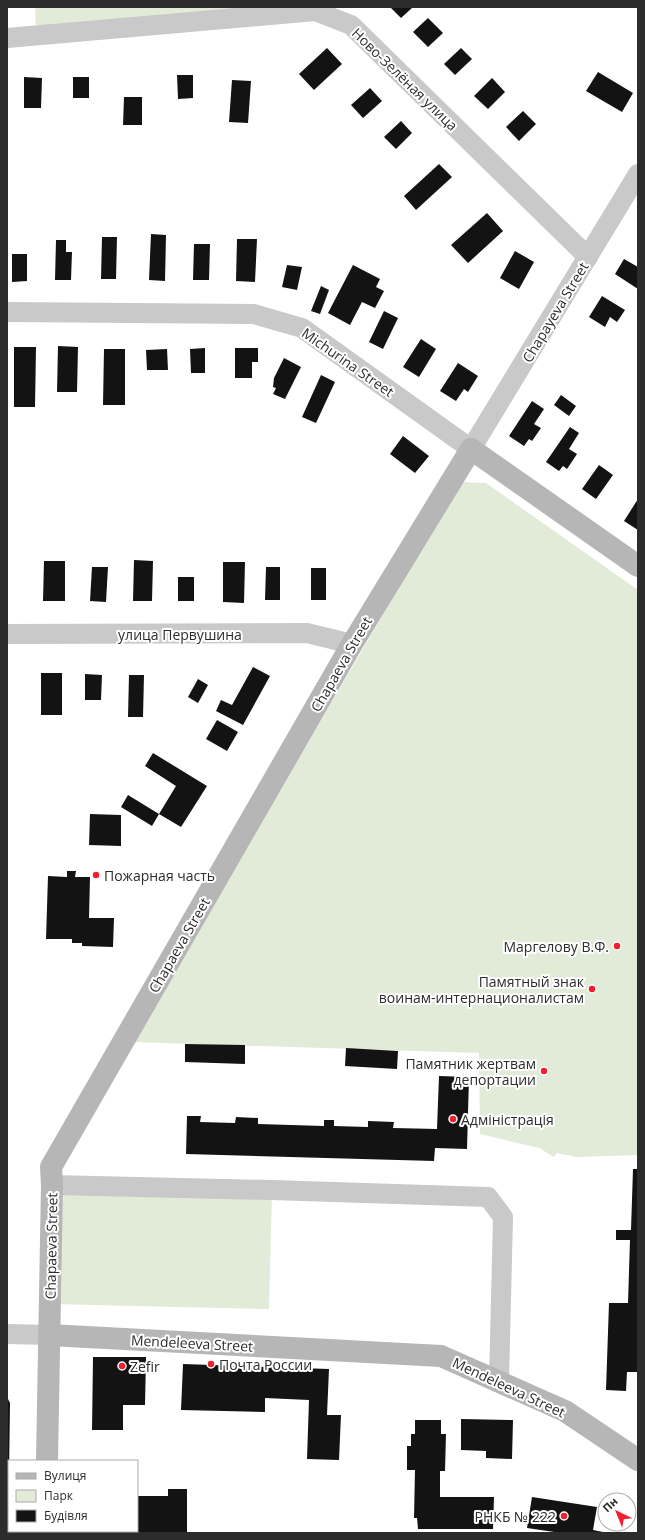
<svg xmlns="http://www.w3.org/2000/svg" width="645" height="1540" font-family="'Open Sans',sans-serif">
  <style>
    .green { fill: #e2ebd7 }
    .building { fill: #131313 }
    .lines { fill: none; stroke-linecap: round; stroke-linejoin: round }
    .street { stroke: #c9c9c9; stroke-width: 20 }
    .secondary { stroke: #b6b6b6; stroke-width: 22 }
    .poi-dot { fill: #f21f30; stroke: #fff; stroke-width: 1.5 }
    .labels { text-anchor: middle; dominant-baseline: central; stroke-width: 4; stroke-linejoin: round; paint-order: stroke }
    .street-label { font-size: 14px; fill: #2c2c2c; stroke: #fff }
    .poi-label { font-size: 14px; fill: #2c2c2c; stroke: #fff; text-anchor: start }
  </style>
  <rect width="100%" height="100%" fill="#fff"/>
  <g class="green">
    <path d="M 35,7 L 281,7 L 36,28 Z"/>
    <path d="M 461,482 L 486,483 L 638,590 L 638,1155 L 576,1157 L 557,1153 L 554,1157 L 539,1148 L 480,1134 L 479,1053 L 132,1042 Z"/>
    <path d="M 52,1185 L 272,1190 L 269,1309 L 49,1304 Z"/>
  </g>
  <g class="building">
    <path d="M 390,7 L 413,7 L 401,18 Z"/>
    <path d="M 428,18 L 443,33 L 428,47 L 413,32 Z"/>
    <path d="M 327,48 L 342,64 L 314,90 L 299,74 Z"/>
    <path d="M 461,48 L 472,59 L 455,75 L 444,64 Z"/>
    <path d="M 598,72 L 633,93 L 622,112 L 586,91 Z"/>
    <path d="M 177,75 L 193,75 L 193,98 L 178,99 Z"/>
    <path d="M 24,77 L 42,78 L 41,108 L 24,108 Z"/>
    <rect x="73" y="77" width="16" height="21"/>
    <path d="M 492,78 L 505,92 L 488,109 L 474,96 Z"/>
    <path d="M 232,80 L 251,81 L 248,123 L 229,122 Z"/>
    <path d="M 370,88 L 382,101 L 363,118 L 351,105 Z"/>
    <path d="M 124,97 L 142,97 L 142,125 L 123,125 Z"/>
    <path d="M 523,111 L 536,124 L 519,141 L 506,127 Z"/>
    <path d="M 401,121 L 412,133 L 396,149 L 384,137 Z"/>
    <path d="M 439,164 L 452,177 L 416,210 L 404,196 Z"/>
    <path d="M 487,213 L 503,231 L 468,263 L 451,245 Z"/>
    <path d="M 151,234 L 166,235 L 165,281 L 149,280 Z"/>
    <path d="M 102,237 L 117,237 L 116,279 L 101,279 Z"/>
    <path d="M 237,239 L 257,239 L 255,282 L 236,281 Z"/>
    <path d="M 56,240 L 66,240 L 66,252 L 72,252 L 71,280 L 55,280 Z"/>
    <path d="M 194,244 L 210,244 L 209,280 L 193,280 Z"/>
    <path d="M 515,251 L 534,262 L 519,289 L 500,278 Z"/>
    <path d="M 12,254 L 27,254 L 27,281 L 12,282 Z"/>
    <path d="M 624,259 L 638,267 L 638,289 L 615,274 Z"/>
    <path d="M 287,265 L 302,267 L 297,290 L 282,287 Z"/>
    <path d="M 353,265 L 380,279 L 376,287 L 384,291 L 375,308 L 362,302 L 350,325 L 328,313 Z"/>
    <path d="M 321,286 L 329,290 L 320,314 L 311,311 Z"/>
    <path d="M 602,296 L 625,310 L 617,322 L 610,317 L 605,327 L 589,317 Z"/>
    <path d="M 384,311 L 398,318 L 383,349 L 369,342 Z"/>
    <path d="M 421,339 L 436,349 L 419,377 L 403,367 Z"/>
    <path d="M 58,346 L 78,347 L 77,392 L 57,392 Z"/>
    <path d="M 14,347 L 36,347 L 35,407 L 14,407 Z"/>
    <path d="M 205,348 L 205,373 L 191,373 L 190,349 Z"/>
    <path d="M 235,348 L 258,348 L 258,362 L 252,362 L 252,378 L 235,378 Z"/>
    <path d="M 104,349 L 125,349 L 125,405 L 103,405 Z"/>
    <path d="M 167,349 L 168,370 L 147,370 L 146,350 Z"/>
    <path d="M 284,358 L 301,367 L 285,399 L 273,394 L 276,388 L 273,387 L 274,378 Z"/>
    <path d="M 458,363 L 478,376 L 468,392 L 464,389 L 456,401 L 440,391 Z"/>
    <path d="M 321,375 L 335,382 L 316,423 L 302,417 Z"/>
    <path d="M 561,395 L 576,406 L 569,416 L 554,405 Z"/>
    <path d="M 532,401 L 544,409 L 534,424 L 541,428 L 532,441 L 529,439 L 524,446 L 509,436 Z"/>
    <path d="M 570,427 L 579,433 L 569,449 L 577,454 L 567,469 L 563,466 L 559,471 L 546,462 Z"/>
    <path d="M 403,436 L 429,456 L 415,473 L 390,454 Z"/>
    <path d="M 599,465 L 613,475 L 596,499 L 582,489 Z"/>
    <path d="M 638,499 L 638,530 L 624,521 Z"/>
    <path d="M 134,560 L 153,561 L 152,601 L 133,601 Z"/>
    <path d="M 44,561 L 65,561 L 65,601 L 43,601 Z"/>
    <path d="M 223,562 L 245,562 L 244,603 L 223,602 Z"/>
    <path d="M 92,567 L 108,567 L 106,602 L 90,601 Z"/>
    <path d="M 266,567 L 280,567 L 280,600 L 265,600 Z"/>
    <rect x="311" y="568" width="15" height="32"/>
    <rect x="178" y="577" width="16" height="24"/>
    <path d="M 253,667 L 270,676 L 243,725 L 216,711 L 221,700 L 232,705 Z"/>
    <rect x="41" y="673" width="21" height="42"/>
    <path d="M 85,674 L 102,675 L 101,700 L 85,700 Z"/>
    <path d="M 129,675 L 144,675 L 143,717 L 128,717 Z"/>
    <path d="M 198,679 L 208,685 L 198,703 L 188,697 Z"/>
    <path d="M 217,720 L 238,732 L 227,751 L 206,739 Z"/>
    <path d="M 153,753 L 207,786 L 181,827 L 159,814 L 176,786 L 145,766 Z"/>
    <path d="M 128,795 L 159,814 L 152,826 L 121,807 Z"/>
    <path d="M 90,814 L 121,815 L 121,846 L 89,845 Z"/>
    <path d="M 67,871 L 76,871 L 75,877 L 90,877 L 89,918 L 114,918 L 113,947 L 82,946 L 82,943 L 72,943 L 72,939 L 46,939 L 48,876 L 67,877 Z"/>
    <path d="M 185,1044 L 245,1045 L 245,1064 L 185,1062 Z"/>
    <path d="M 346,1048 L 398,1051 L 397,1069 L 345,1066 Z"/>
    <path d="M 439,1076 L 469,1077 L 467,1149 L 435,1148 L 434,1161 L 186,1154 L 187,1116 L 201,1116 L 200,1122 L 235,1123 L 236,1117 L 258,1118 L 258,1124 L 324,1126 L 324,1120 L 334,1120 L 334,1126 L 368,1127 L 368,1121 L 394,1122 L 393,1128 L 437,1129 Z"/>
    <path d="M 633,1169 L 638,1169 L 638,1372 L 627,1372 L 626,1391 L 606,1390 L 609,1303 L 628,1303 L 630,1240 L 616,1240 L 616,1230 L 631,1230 Z"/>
    <path d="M 93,1357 L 146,1357 L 145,1405 L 123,1405 L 123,1430 L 92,1430 Z"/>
    <path d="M 183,1364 L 329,1369 L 327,1415 L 341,1415 L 339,1460 L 307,1459 L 309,1400 L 265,1398 L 265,1412 L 181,1410 Z"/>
    <path d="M 7,1397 L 10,1403 L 9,1475 L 7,1475 Z"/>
    <path d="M 461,1419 L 513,1420 L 512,1459 L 486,1458 L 486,1451 L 461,1450 Z"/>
    <path d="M 415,1420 L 441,1420 L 441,1434 L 446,1434 L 445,1471 L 440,1471 L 440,1497 L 494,1497 L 493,1529 L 418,1529 L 417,1518 L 414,1518 L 415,1470 L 407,1470 L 407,1446 L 411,1446 L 411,1434 L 415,1434 Z"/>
    <path d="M 168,1489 L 187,1489 L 187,1533 L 137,1532 L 137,1496 L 168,1496 Z"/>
    <path d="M 532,1497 L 597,1507 L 593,1530 L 608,1533 L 561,1533 L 527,1528 Z"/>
    <rect x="92" y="1531" width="24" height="2"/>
  </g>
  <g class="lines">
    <g class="street">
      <path d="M 7,38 L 315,11 L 351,25 L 588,257"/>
      <path d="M 7,312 L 254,314 L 302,328 L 471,449 L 638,174"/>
      <path d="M 7,634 L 307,633 L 352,644"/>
      <path d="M 52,1185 L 272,1190 L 488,1197 L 503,1217 L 499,1381"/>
      <path d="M 7,1334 L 49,1335"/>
    </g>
    <g class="secondary">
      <path d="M 49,1335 L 441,1356 L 565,1411 L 638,1460"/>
      <path d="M 47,1461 L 52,1185 L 51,1167 L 352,644 L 471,449 L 638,566"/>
      <path d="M 45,1533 L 45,1531"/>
    </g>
  </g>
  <g class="poi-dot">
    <circle cx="96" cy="875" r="4"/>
    <circle cx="617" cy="946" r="4"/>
    <circle cx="592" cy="989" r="4"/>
    <circle cx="544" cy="1071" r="4"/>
    <circle cx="453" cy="1119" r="4"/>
    <circle cx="211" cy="1364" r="4"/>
    <circle cx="122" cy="1366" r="4"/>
    <circle cx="564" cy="1516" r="4"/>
  </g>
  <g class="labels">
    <g class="street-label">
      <text transform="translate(405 79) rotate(44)">Ново-Зелёная улица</text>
      <text transform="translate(555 312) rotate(-59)">Chapayeva Street</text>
      <text transform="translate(348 362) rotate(35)">Michurina Street</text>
      <text x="180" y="634">улица Первушина</text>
      <text transform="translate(341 664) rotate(-60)">Chapaeva Street</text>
      <text transform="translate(179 945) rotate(-60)">Chapaeva Street</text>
      <text transform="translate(51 1246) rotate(-89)">Chapaeva Street</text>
      <text transform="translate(192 1343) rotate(3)">Mendeleeva Street</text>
      <text transform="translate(509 1387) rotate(25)">Mendeleeva Street</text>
    </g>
    <g class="poi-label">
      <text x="104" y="875">Пожарная часть</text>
      <text x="609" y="946" text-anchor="end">Маргелову В.Ф.</text>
      <text x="584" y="981" text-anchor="end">Памятный знак<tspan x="584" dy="16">воинам-интернационалистам</tspan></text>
      <text x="536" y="1063" text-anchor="end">Памятник жертвам<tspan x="536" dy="16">депортации</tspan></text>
      <text x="461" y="1119">Адміністрація</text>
      <text x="219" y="1364">Почта России</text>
      <text x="130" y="1366">Zefir</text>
      <text x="556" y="1516" text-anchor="end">РНКБ № 222</text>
    </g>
  </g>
  <rect width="645" height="1540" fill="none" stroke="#2c2c2c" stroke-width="16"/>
  <rect x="8" y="1460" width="130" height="72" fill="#ffffff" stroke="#ababab"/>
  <rect x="16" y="1473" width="20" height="6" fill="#b6b6b6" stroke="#ababab"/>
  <text x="44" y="1480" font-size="12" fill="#2c2c2c">Вулиця</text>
  <rect x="16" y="1490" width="20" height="12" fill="#e2ebd7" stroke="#ababab"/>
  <text x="44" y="1500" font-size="12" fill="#2c2c2c">Парк</text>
  <rect x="16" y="1510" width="20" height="12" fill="#131313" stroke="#ababab"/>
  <text x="44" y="1520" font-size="12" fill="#2c2c2c">Будівля</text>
  <g transform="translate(617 1512) rotate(317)"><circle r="19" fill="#ffffff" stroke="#ababab"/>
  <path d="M0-3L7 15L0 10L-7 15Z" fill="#f21f30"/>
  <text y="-6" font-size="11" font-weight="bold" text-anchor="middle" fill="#2c2c2c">Пн</text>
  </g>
</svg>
